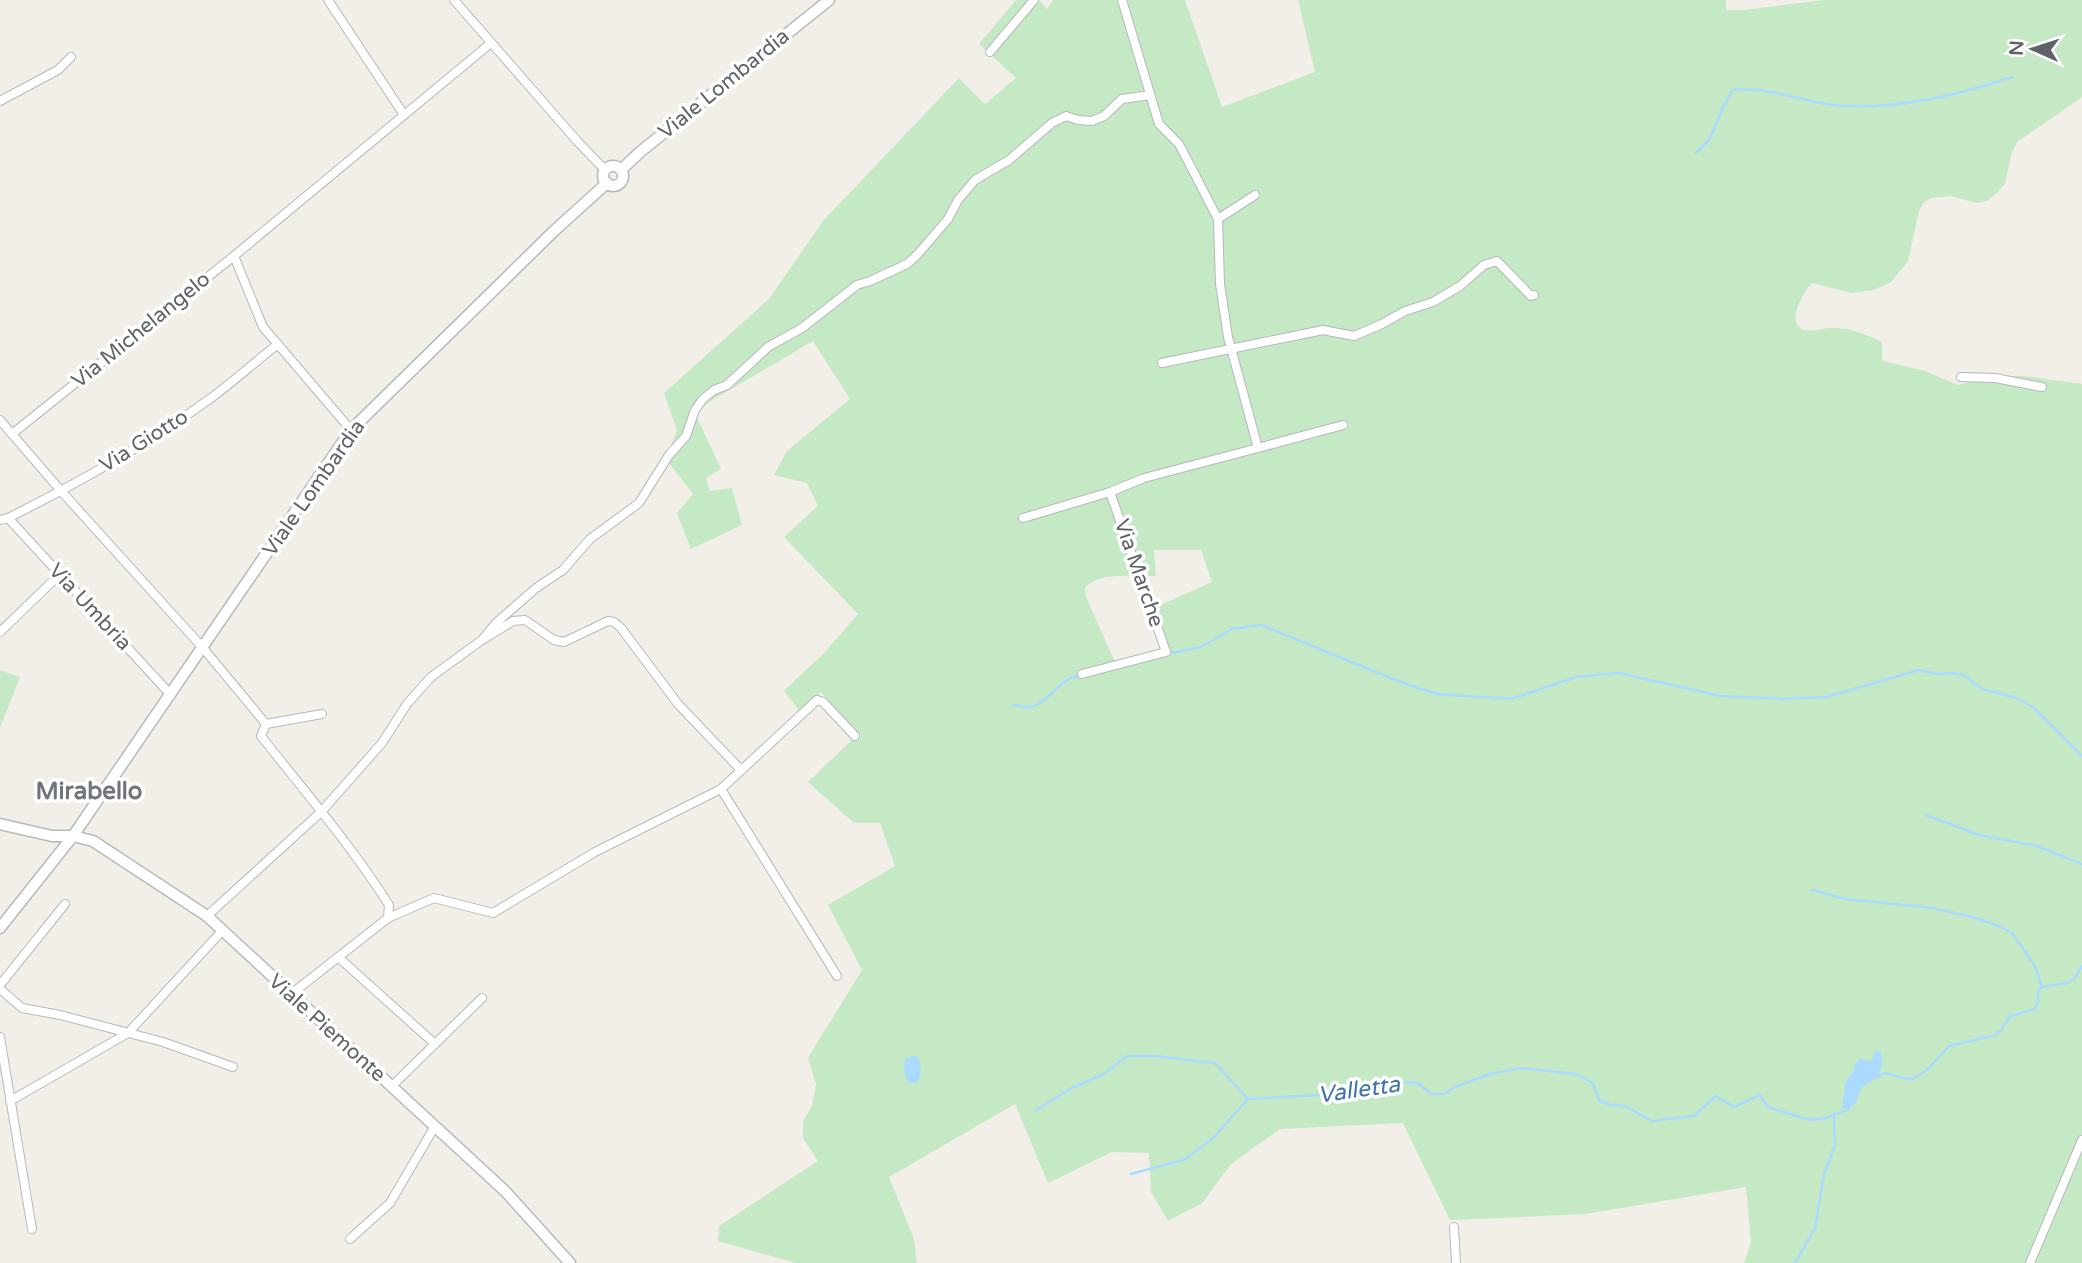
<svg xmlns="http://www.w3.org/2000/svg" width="2082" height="1263" font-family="'Varela Round',sans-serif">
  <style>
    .green { fill: #c5e8c5; fill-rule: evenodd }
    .water { fill: #aadaff }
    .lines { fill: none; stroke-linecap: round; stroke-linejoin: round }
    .stream { stroke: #aadaff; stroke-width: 2.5 }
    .street-casing { stroke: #b5b8bc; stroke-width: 10 }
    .secondary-casing { stroke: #b6babf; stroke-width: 13 }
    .street { stroke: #fff; stroke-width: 8 }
    .secondary { stroke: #fff; stroke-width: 10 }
    .labels { text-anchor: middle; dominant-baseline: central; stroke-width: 7; stroke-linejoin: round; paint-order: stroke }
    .street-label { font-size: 21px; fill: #5f6368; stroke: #fff }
    .water-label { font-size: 23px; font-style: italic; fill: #4174aa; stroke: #fff }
    .quarter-label { font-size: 24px; font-weight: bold; fill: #70757a; stroke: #fff }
  </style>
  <rect width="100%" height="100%" fill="#f1efe8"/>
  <g class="green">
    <path d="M 1016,0 L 1039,0 L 1047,9 L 1053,0 L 1185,0 L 1222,107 L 1315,72 L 1298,0 L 1726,0 L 1726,9 L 1728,10 L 1745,10 L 1823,0 L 2082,0 L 2082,97 L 2017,142 L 2012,152 L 2005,183 L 1999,191 L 1987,201 L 1977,203 L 1950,196 L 1932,198 L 1924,202 L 1919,211 L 1908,261 L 1891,282 L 1874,290 L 1852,293 L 1812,283 C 1804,291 1788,319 1800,328 C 1807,333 1821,329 1828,328 C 1848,327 1864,333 1882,342 L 1882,359 L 1883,361 L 1925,371 L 1958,385 L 1966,383 L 1981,376 L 2024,376 L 2082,384 L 2082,1263 L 1744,1263 L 1751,1243 L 1746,1187 L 1586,1214 L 1450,1220 L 1403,1123 L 1280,1129 L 1231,1164 L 1202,1203 L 1168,1221 L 1151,1192 L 1149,1153 L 1112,1152 L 1048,1183 L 1015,1104 L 889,1177 L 914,1239 L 917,1263 L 796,1263 L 718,1241 L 719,1226 L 818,1161 L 803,1138 L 803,1121 L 812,1106 L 816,1084 L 808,1058 L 862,970 L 828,905 L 895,866 L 880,823 L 854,823 L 808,782 L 856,736 L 821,692 L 799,710 L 784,691 L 824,653 L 858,614 L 784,537 L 818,506 L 807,483 L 774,475 L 787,451 L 850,399 L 813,341 L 694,411 L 721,469 L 706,478 L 710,491 L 732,488 L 742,525 L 691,549 L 677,513 L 693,494 L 666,459 L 677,430 L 664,393 L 769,299 L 823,221 L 959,78 L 985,104 L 1016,78 L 979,44 ZM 1154,550 L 1201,550 L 1212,582 L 1156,607 L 1162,651 L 1115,662 L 1086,597 L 1085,588 C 1097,571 1136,577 1156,576 Z"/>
    <path d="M 0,670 L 20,677 L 0,728 Z"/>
  </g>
  <g class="water">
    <path d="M 1880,1051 C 1884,1061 1882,1074 1872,1081 C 1868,1084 1866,1082 1863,1087 C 1856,1097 1857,1112 1842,1108 L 1846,1081 L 1854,1071 L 1853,1069 L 1860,1058 L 1871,1062 L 1875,1052 Z"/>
    <path d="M 916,1055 C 922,1062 922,1075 917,1083 L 908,1082 L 904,1070 L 905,1059 Z"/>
  </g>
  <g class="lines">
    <g class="stream">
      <path d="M 1696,153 L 1710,139 L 1723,107 L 1733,90 C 1771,86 1806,104 1844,106 C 1900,109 1959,95 2012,77"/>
      <path d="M 1167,654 L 1201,647 L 1232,629 L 1261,625 L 1398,681 L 1436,694 L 1511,699 L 1576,677 L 1619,673 L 1720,696 L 1783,699 L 1826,697 L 1919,670 L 1937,674 L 1951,673 L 1964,675 L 1982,689 L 2014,697 L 2033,707 L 2082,756"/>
      <path d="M 1013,705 C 1019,705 1025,708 1030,707 C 1050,703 1059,677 1080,676"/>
      <path d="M 1926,815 L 1979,835 L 2037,846 L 2082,864"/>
      <path d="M 1812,890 L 1846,899 L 1932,908 L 1972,917 L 1999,926 L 2012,933 L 2035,966 L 2042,987"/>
      <path d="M 1873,1079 L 1885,1073 L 1903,1078 L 1913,1079 L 1928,1069 L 1949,1046 L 1995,1035 L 2001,1030 L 2009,1017 L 2035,1009 L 2038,1001 L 2038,992 L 2042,987 L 2067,983 L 2074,979 L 2082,966"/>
      <path d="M 1036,1110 L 1072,1088 L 1104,1074 L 1127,1056 L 1155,1056 L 1215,1063 L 1248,1099"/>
      <path d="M 1131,1174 L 1186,1159 L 1214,1137 L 1248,1099 L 1318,1095 L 1351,1096 L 1371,1088 L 1396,1082 L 1418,1083 L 1431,1094 L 1444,1094 L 1453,1088 L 1490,1074 L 1520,1068 L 1576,1074 L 1593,1083 L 1599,1100 L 1611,1105 L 1625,1106 L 1652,1121 L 1694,1116 L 1716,1096 L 1734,1107 L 1760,1095 L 1768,1107 L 1810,1120 L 1825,1118 L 1848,1110 L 1849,1107"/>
      <path d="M 1795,1263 L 1815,1228 L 1824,1174 L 1835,1145 L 1834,1117"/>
    </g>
    <g class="street-casing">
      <g id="street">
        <path d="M 328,0 L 404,115"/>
        <path d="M 454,0 L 578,142 L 605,170"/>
        <path d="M 990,52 L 1034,0"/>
        <path d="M 0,101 L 58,70 L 71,57"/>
        <path d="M 1218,219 L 1255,195"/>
        <path d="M 234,256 L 263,327 L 351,430"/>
        <path d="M 1162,363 L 1323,330 L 1354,336 L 1382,324 L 1405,311 L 1433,302 L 1460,286 L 1484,265 L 1497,261 L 1531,296 L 1534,295"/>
        <path d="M 1961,377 L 1995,378 L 2042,387"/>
        <path d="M 0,420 L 62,492 L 203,648 L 266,724 L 261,736 C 305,792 351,845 389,905 L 388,918 L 290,995"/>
        <path d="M 12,434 L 234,256 L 491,43"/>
        <path d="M 1258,448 L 1343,425"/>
        <path d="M 8,518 L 171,695"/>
        <path d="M 1023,518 L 1110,492"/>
        <path d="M 0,520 L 8,518 C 78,483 148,444 211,398 C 234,381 255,362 278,344"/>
        <path d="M 0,632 L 60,574"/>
        <path d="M 482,640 L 496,623 L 536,588 L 563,570 L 590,539 L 639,503 L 669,455 L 686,436 L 695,410 L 703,399 L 714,390 L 727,385 L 768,347 L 802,328 L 857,285 L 870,281 L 907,264 L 917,255 L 948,219 L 958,200 L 975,180 L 1009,160 L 1052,123 L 1066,116 L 1078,120 L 1092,121 L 1104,116 L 1122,99 L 1150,95"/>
        <path d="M 1082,674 L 1166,652 L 1110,492 L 1144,478 L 1258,448 L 1228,337 L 1220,284 L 1218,219 L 1179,144 L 1159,124 L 1122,0"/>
        <path d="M 266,724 L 322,714"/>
        <path d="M 721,789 L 837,976"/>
        <path d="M 207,916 L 321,812 L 382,743 L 407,704 L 431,677 L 482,640 L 513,621 L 525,620 L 554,640 L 564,642 L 608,621 L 614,622 L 621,628 L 678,704 L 741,770"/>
        <path d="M 388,918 L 434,898 L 493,913 L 595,852 L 721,789 L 817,700 L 823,702 L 855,736"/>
        <path d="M 338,957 L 435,1044"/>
        <path d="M 0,985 L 65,904"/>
        <path d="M 0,989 L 22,1008 L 60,1015 L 163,1042 L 233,1067"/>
        <path d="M 0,1037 L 32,1229"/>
        <path d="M 392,1086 L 482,998"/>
        <path d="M 10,1101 L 128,1033 L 222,931"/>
        <path d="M 1454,1227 L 1456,1263"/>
        <path d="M 350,1239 L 390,1203 L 435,1126"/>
        <path d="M 2030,1263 L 2082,1140"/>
      </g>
    </g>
    <g class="secondary-casing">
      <g id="secondary">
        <circle cx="613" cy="176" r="10"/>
        <path d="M 621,170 L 640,152 L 829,0"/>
        <path d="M 0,824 L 52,836 L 73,836 L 93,841 L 207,916 L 506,1192 L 570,1263"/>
        <path d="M 0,928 L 73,836 L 351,430 L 554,231 L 607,183"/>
      </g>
    </g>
    <use href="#street" class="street"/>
    <use href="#secondary" class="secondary"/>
  </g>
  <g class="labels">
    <g class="street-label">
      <text transform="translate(724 84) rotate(-39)">Viale Lombardia</text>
      <text transform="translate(141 330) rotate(-39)">Via Michelangelo</text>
      <text transform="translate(144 441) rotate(-32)">Via Giotto</text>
      <text transform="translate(314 488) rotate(-55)">Viale Lombardia</text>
      <text transform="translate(1139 573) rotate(71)">Via Marche</text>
      <text transform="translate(90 607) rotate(47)">Via Umbria</text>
      <text transform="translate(327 1028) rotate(42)">Viale Piemonte</text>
    </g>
    <g class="water-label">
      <text transform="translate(1359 1090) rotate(-8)">Valletta</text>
    </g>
    <g class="quarter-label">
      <text x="89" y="791">Mirabello</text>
    </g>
  </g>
  <g transform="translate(2033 49) rotate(273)" stroke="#ffffff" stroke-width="5" paint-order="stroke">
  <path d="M0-5L12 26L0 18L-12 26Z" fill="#5f6368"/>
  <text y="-10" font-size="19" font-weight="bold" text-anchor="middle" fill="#5f6368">N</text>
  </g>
</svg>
